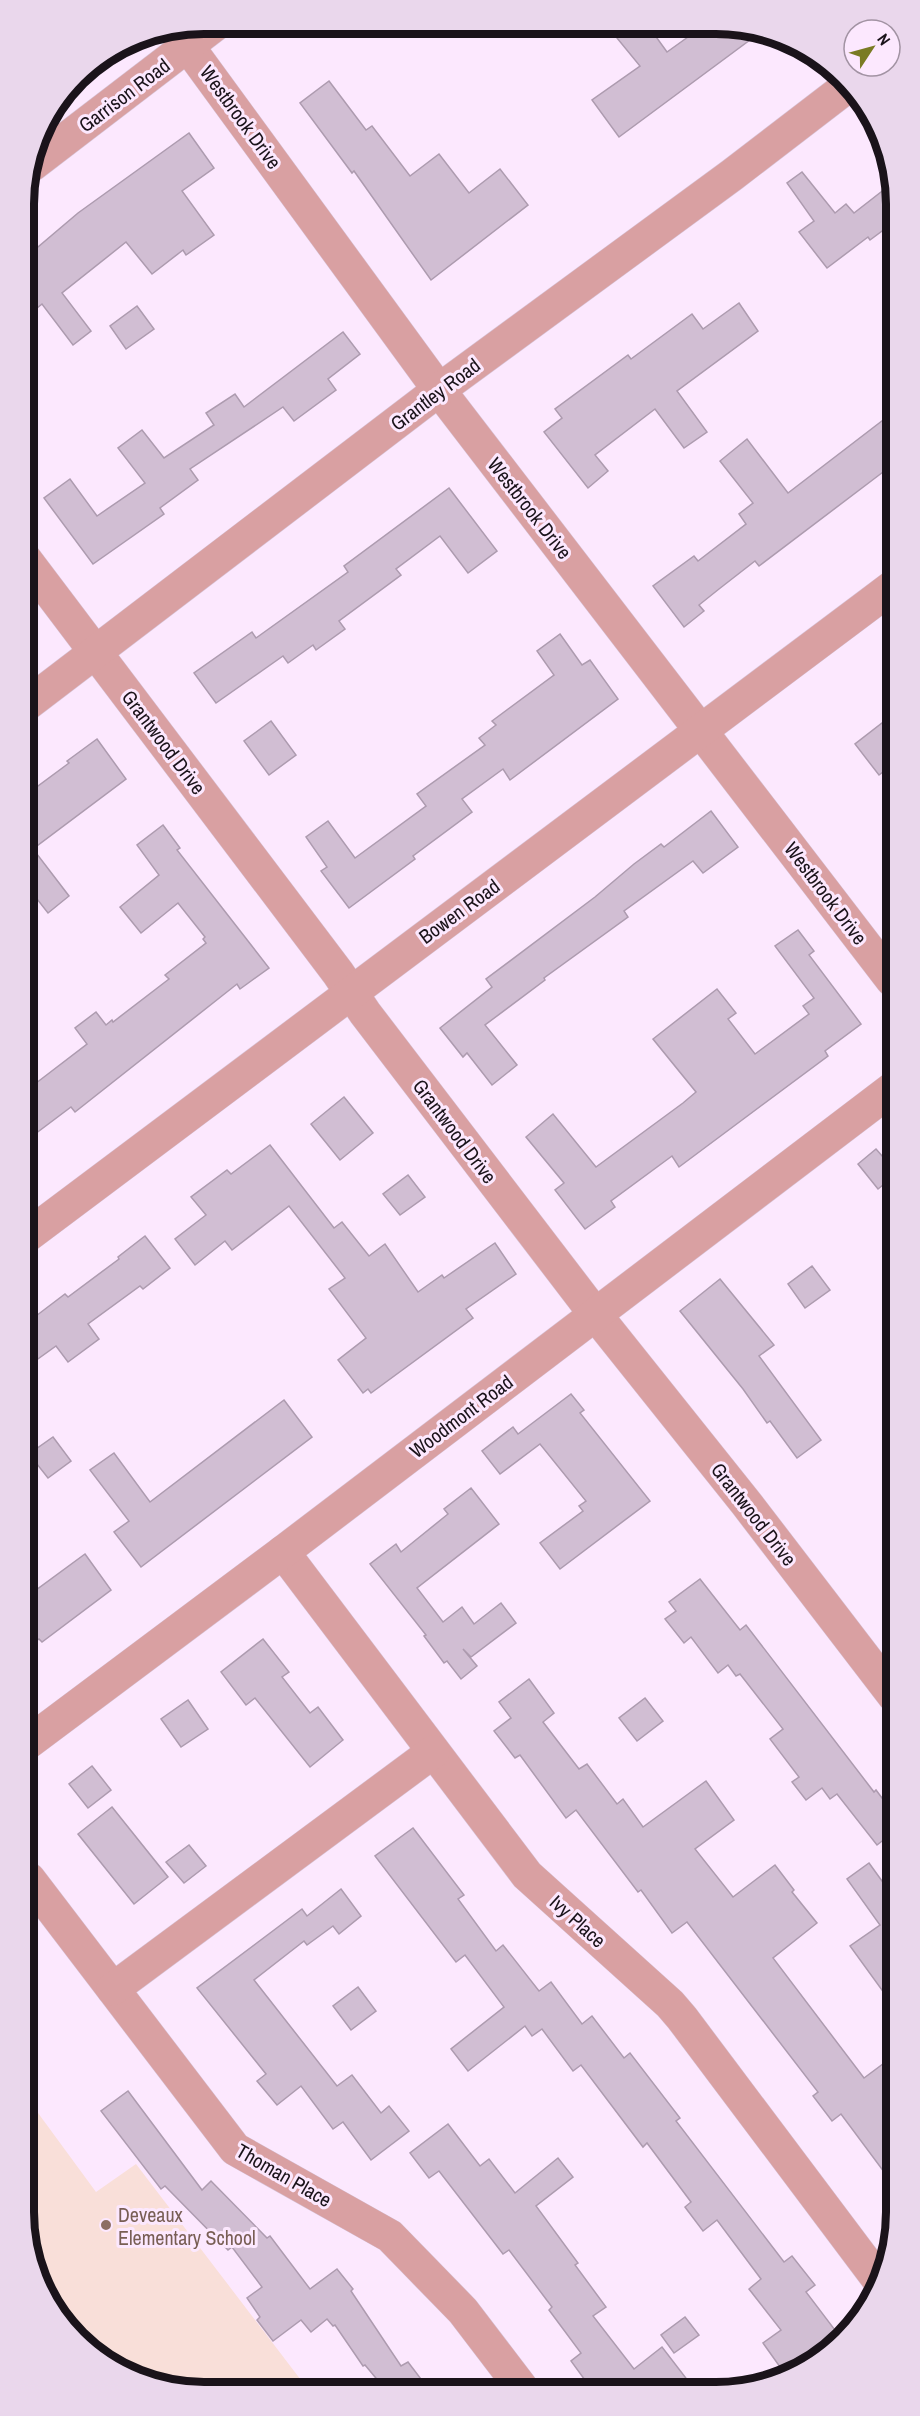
<svg xmlns="http://www.w3.org/2000/svg" width="920" height="2416" font-family="'Archivo Narrow',sans-serif">
  <style>
    .education { fill: #f9dfd9 }
    .building { fill: #d1bed3; stroke: #ad9baf; stroke-width: 1.5 }
    .lines { fill: none; stroke-linecap: round; stroke-linejoin: round }
    .minor-casing { stroke: #d8c6da; stroke-width: 34 }
    .minor { stroke: #d9a0a2; stroke-width: 33 }
    .education-dot { fill: #8d6e63; stroke: #fce8fe; stroke-width: 2 }
    .labels { text-anchor: middle; dominant-baseline: central; stroke-width: 6; stroke-linejoin: round; paint-order: stroke }
    .street-label { font-size: 20px; fill: #1a131a; stroke: #fce8fe }
    .education-label { font-size: 20px; fill: #785e54; stroke: #fce8fe; text-anchor: start }
    .rim { fill: none; stroke: #1a131a; stroke-width: 8 }
  </style>
  <rect width="100%" height="100%" fill="#fce8fe"/>
  <path class="education" d="M 30,2102 L 96,2192 L 136,2164 L 307,2388 L 170,2389 L 85,2347 L 48,2302 L 30,2258 Z"/>
  <g class="building">
    <path d="M 608,27 L 649,27 L 667,52 L 702,27 L 750,27 L 762,31 L 619,137 L 592,100 L 640,66 Z"/>
    <path d="M 329,81 L 366,130 L 372,126 L 410,176 L 439,154 L 469,193 L 500,169 L 528,205 L 431,280 L 354,171 L 352,173 L 300,103 Z"/>
    <path d="M 189,133 L 214,168 L 182,191 L 214,235 L 186,255 L 183,250 L 152,274 L 126,242 L 62,293 L 91,331 L 73,345 L 42,304 L 25,318 L 25,258 L 78,213 Z"/>
    <path d="M 802,172 L 835,213 L 846,204 L 854,213 L 890,185 L 890,225 L 870,240 L 868,237 L 827,268 L 799,232 L 814,221 L 787,183 Z"/>
    <path d="M 739,303 L 758,331 L 677,391 L 707,432 L 684,448 L 655,409 L 595,455 L 608,471 L 588,488 L 544,432 L 562,418 L 555,409 L 628,355 L 631,359 L 692,314 L 703,329 Z"/>
    <path d="M 137,306 L 154,329 L 126,349 L 110,326 Z"/>
    <path d="M 343,332 L 360,354 L 328,379 L 336,390 L 294,421 L 283,407 L 190,469 L 198,480 L 160,508 L 164,514 L 93,564 L 44,498 L 70,479 L 97,516 L 145,483 L 118,448 L 142,430 L 164,458 L 214,425 L 206,413 L 235,394 L 244,407 Z"/>
    <path d="M 891,414 L 891,466 L 759,566 L 755,561 L 719,589 L 699,605 L 704,611 L 684,627 L 653,586 L 694,556 L 698,561 L 746,524 L 739,514 L 753,503 L 720,461 L 747,439 L 788,493 Z"/>
    <path d="M 449,488 L 497,551 L 468,573 L 440,536 L 396,569 L 401,575 L 339,621 L 345,629 L 316,650 L 313,645 L 288,663 L 283,656 L 216,703 L 194,673 L 252,632 L 256,638 L 348,572 L 344,566 Z"/>
    <path d="M 560,634 L 582,665 L 590,660 L 618,699 L 510,780 L 503,769 L 462,799 L 472,812 L 413,856 L 415,859 L 349,908 L 321,871 L 327,867 L 306,837 L 328,821 L 355,858 L 426,806 L 417,794 L 485,745 L 479,738 L 496,725 L 492,721 L 554,675 L 537,651 Z"/>
    <path d="M 891,716 L 892,765 L 879,775 L 855,744 Z"/>
    <path d="M 271,721 L 296,755 L 269,775 L 244,741 Z"/>
    <path d="M 97,739 L 126,779 L 33,849 L 69,896 L 48,913 L 26,885 L 26,795 L 69,763 L 67,761 Z"/>
    <path d="M 711,811 L 738,847 L 703,873 L 693,861 L 624,911 L 628,917 L 544,978 L 545,980 L 485,1025 L 517,1065 L 492,1085 L 467,1053 L 463,1057 L 440,1028 L 492,987 L 486,979 L 595,897 L 634,864 L 661,844 L 664,847 Z"/>
    <path d="M 163,825 L 180,848 L 177,850 L 269,968 L 240,989 L 237,984 L 75,1112 L 71,1107 L 27,1140 L 27,1090 L 87,1044 L 75,1028 L 96,1012 L 106,1025 L 112,1020 L 113,1022 L 169,979 L 165,975 L 206,943 L 203,939 L 205,937 L 178,903 L 141,933 L 120,907 L 159,875 L 137,845 Z"/>
    <path d="M 798,930 L 814,951 L 809,955 L 861,1024 L 825,1051 L 828,1056 L 679,1167 L 672,1156 L 611,1201 L 615,1207 L 585,1229 L 555,1190 L 564,1183 L 526,1137 L 553,1114 L 596,1167 L 683,1103 L 696,1092 L 653,1039 L 717,989 L 736,1013 L 728,1019 L 755,1054 L 809,1014 L 803,1006 L 814,998 L 775,946 Z"/>
    <path d="M 344,1097 L 373,1133 L 340,1160 L 311,1124 Z"/>
    <path d="M 270,1145 L 334,1228 L 342,1222 L 369,1256 L 385,1244 L 418,1292 L 442,1275 L 444,1278 L 495,1243 L 516,1274 L 466,1309 L 473,1318 L 371,1393 L 368,1389 L 363,1393 L 338,1360 L 366,1338 L 329,1289 L 345,1278 L 289,1206 L 232,1250 L 225,1241 L 195,1265 L 175,1239 L 206,1215 L 191,1197 L 227,1170 L 231,1174 Z"/>
    <path d="M 876,1149 L 883,1157 L 893,1149 L 893,1177 L 878,1189 L 858,1164 Z"/>
    <path d="M 408,1175 L 425,1197 L 400,1215 L 383,1194 Z"/>
    <path d="M 145,1236 L 170,1268 L 143,1289 L 140,1286 L 88,1324 L 99,1339 L 68,1362 L 56,1346 L 28,1366 L 28,1322 L 65,1294 L 68,1297 L 119,1259 L 118,1257 Z"/>
    <path d="M 812,1266 L 830,1290 L 805,1308 L 788,1284 Z"/>
    <path d="M 720,1279 L 774,1345 L 759,1356 L 821,1440 L 797,1458 L 770,1421 L 767,1423 L 743,1389 L 680,1311 Z"/>
    <path d="M 571,1394 L 584,1410 L 580,1413 L 650,1501 L 560,1569 L 540,1543 L 583,1511 L 579,1506 L 586,1501 L 540,1444 L 500,1474 L 482,1451 L 513,1427 L 518,1434 Z"/>
    <path d="M 284,1400 L 312,1437 L 141,1567 L 114,1532 L 129,1521 L 90,1470 L 114,1453 L 150,1502 Z"/>
    <path d="M 53,1437 L 71,1461 L 48,1478 L 29,1454 Z"/>
    <path d="M 471,1488 L 499,1524 L 417,1588 L 443,1622 L 462,1607 L 474,1624 L 501,1603 L 516,1623 L 471,1657 L 463,1649 L 477,1666 L 461,1679 L 447,1661 L 444,1663 L 424,1636 L 426,1635 L 370,1564 L 396,1544 L 401,1552 L 448,1514 L 444,1509 Z"/>
    <path d="M 85,1554 L 111,1590 L 42,1642 L 39,1639 L 28,1647 L 28,1596 Z"/>
    <path d="M 700,1579 L 740,1630 L 746,1625 L 874,1792 L 876,1790 L 894,1814 L 895,1831 L 877,1845 L 837,1794 L 830,1799 L 822,1788 L 806,1800 L 792,1782 L 799,1777 L 770,1739 L 783,1729 L 740,1674 L 736,1676 L 728,1665 L 718,1673 L 691,1637 L 684,1643 L 665,1619 L 676,1611 L 669,1602 Z"/>
    <path d="M 263,1639 L 289,1672 L 282,1677 L 310,1713 L 318,1707 L 343,1740 L 310,1767 L 255,1698 L 246,1705 L 221,1672 Z"/>
    <path d="M 529,1679 L 554,1713 L 543,1722 L 579,1769 L 587,1764 L 617,1804 L 623,1799 L 643,1827 L 706,1781 L 734,1820 L 695,1849 L 733,1897 L 775,1865 L 794,1890 L 792,1892 L 817,1923 L 773,1958 L 864,2078 L 895,2055 L 896,2188 L 841,2114 L 832,2121 L 813,2096 L 818,2092 L 687,1922 L 672,1933 L 641,1890 L 638,1892 L 576,1810 L 566,1818 L 520,1755 L 515,1758 L 494,1731 L 511,1718 L 499,1702 Z"/>
    <path d="M 645,1698 L 663,1721 L 637,1741 L 619,1718 Z"/>
    <path d="M 188,1700 L 208,1729 L 181,1747 L 161,1719 Z"/>
    <path d="M 92,1766 L 111,1790 L 88,1808 L 69,1784 Z"/>
    <path d="M 112,1807 L 168,1877 L 134,1904 L 78,1834 Z"/>
    <path d="M 413,1828 L 464,1895 L 458,1899 L 496,1951 L 503,1945 L 539,1991 L 551,1982 L 582,2024 L 592,2016 L 624,2058 L 630,2053 L 680,2118 L 676,2121 L 784,2262 L 792,2256 L 815,2285 L 806,2292 L 838,2334 L 785,2374 L 763,2343 L 781,2330 L 749,2289 L 761,2279 L 717,2220 L 703,2231 L 685,2207 L 691,2202 L 647,2143 L 643,2147 L 581,2065 L 573,2071 L 542,2029 L 532,2036 L 525,2026 L 468,2071 L 451,2049 L 504,2007 L 465,1955 L 456,1962 L 375,1856 Z"/>
    <path d="M 189,1845 L 206,1866 L 184,1883 L 166,1862 Z"/>
    <path d="M 869,1863 L 895,1899 L 895,2008 L 850,1946 L 880,1925 L 847,1879 Z"/>
    <path d="M 341,1889 L 361,1916 L 339,1934 L 333,1926 L 307,1945 L 304,1941 L 254,1980 L 337,2086 L 352,2075 L 381,2113 L 389,2106 L 409,2131 L 371,2160 L 343,2122 L 333,2129 L 301,2086 L 277,2105 L 257,2081 L 266,2074 L 197,1988 L 302,1909 L 307,1916 Z"/>
    <path d="M 358,1987 L 376,2011 L 351,2030 L 333,2006 Z"/>
    <path d="M 128,2091 L 202,2190 L 211,2181 L 267,2238 L 270,2236 L 310,2289 L 337,2269 L 353,2289 L 351,2291 L 401,2366 L 408,2362 L 427,2387 L 374,2388 L 380,2383 L 365,2365 L 363,2366 L 335,2325 L 333,2326 L 327,2319 L 311,2332 L 301,2320 L 273,2341 L 257,2320 L 260,2317 L 247,2298 L 262,2287 L 232,2247 L 228,2250 L 165,2186 L 161,2189 L 101,2111 Z"/>
    <path d="M 448,2124 L 480,2166 L 489,2159 L 515,2193 L 558,2158 L 573,2177 L 536,2206 L 578,2263 L 575,2265 L 606,2307 L 593,2316 L 634,2369 L 662,2347 L 692,2386 L 590,2387 L 571,2361 L 581,2353 L 549,2310 L 552,2307 L 509,2250 L 503,2254 L 439,2171 L 429,2178 L 410,2153 Z"/>
    <path d="M 685,2317 L 699,2335 L 674,2353 L 661,2335 Z"/>
  </g>
  <g class="lines">
    <g class="minor-casing">
      <g id="minor">
        <path d="M 176,30 L 439,390 L 892,980"/>
        <path d="M 32,165 L 216,24"/>
        <path d="M 25,559 L 338,973 L 365,1013 L 595,1314 L 746,1503 L 894,1696"/>
        <path d="M 26,705 L 439,390 L 732,175 L 848,86"/>
        <path d="M 27,1236 C 314,1018 604,805 891,588"/>
        <path d="M 283,1552 L 527,1875 L 670,2004 L 682,2018 L 881,2283"/>
        <path d="M 29,1742 L 283,1552 L 892,1089"/>
        <path d="M 29,1879 L 235,2149 L 390,2236 L 463,2311 L 521,2387"/>
        <path d="M 113,1989 L 433,1752"/>
      </g>
    </g>
    <use href="#minor" class="minor"/>
  </g>
  <circle class="education-dot" cx="106" cy="2225" r="6"/>
  <g class="labels">
    <g class="street-label">
      <text transform="translate(124 95) rotate(-37)">Garrison Road</text>
      <text transform="translate(241 117) rotate(54)">Westbrook Drive</text>
      <text transform="translate(435 394) rotate(-37)">Grantley Road</text>
      <text transform="translate(530 508) rotate(52)">Westbrook Drive</text>
      <text transform="translate(164 742) rotate(53)">Grantwood Drive</text>
      <text transform="translate(826 893) rotate(53)">Westbrook Drive</text>
      <text transform="translate(459 911) rotate(-36)">Bowen Road</text>
      <text transform="translate(455 1131) rotate(53)">Grantwood Drive</text>
      <text transform="translate(461 1416) rotate(-37)">Woodmont Road</text>
      <text transform="translate(754 1514) rotate(52)">Grantwood Drive</text>
      <text transform="translate(578 1921) rotate(42)">Ivy Place</text>
      <text transform="translate(284 2175) rotate(30)">Thoman Place</text>
    </g>
    <g class="education-label">
      <text x="118" y="2214">Deveaux<tspan x="118" dy="23">Elementary School</tspan></text>
    </g>
  </g>
  <path d="M0 0H920V2416H0ZM204 34H716A170 170 0 0 1 886 204V2212A170 170 0 0 1 716 2382H204A170 170 0 0 1 34 2212V204A170 170 0 0 1 204 34Z" fill="#ead7ec" fill-rule="evenodd"/>
  <path class="rim" d="M204 34H716A170 170 0 0 1 886 204V2212A170 170 0 0 1 716 2382H204A170 170 0 0 1 34 2212V204A170 170 0 0 1 204 34Z"/>
  <g transform="translate(872 48) rotate(54)"><circle r="28" fill="#fce8fe" stroke="#a293a3" stroke-width="1.5"/>
  <path d="M0-4.5L10 22L0 15L-10 22Z" fill="#7a7b23"/>
  <text y="-9" font-size="16" font-weight="bold" text-anchor="middle" fill="#1a131a">N</text>
  </g>
</svg>
